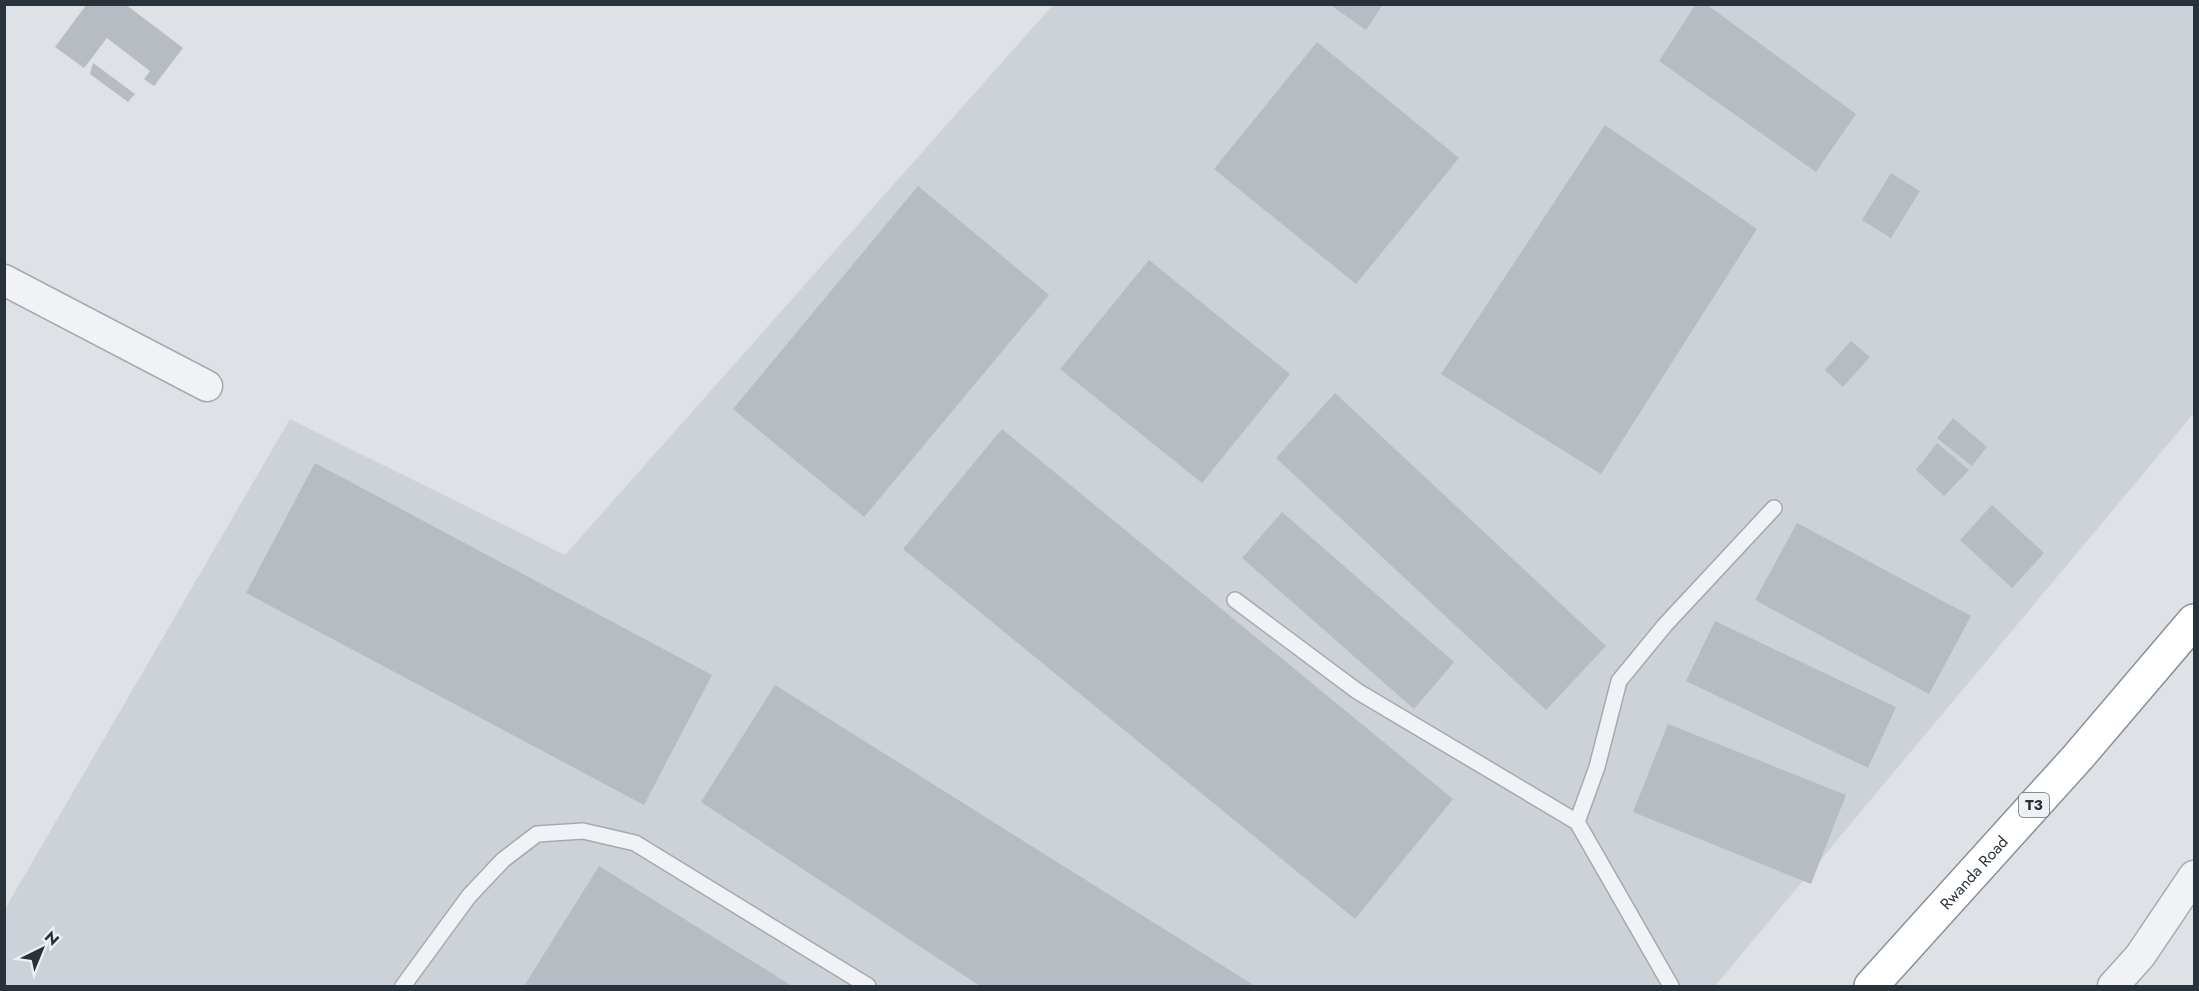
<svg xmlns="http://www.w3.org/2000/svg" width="2199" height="991" font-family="Jost,sans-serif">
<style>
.built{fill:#ccd2d7}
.building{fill:#b6bcc2}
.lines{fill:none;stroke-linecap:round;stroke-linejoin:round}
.lane-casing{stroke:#a4aaaf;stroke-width:18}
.street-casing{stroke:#a4aaaf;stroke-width:33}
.highway-casing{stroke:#87929b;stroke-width:36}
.lane{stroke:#f0f2f5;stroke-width:15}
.street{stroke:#f0f2f5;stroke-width:30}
.highway{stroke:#fff;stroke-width:33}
.labels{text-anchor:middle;stroke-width:4.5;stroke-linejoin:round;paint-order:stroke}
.shield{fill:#edf1f4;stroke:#646b72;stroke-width:1.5}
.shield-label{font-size:15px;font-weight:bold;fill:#29323b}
.street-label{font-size:16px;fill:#29323b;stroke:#edf1f4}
</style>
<rect width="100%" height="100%" fill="#dee2e6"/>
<path class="built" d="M1051 5H2194V413L1715 986H5V909L290 419 565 555 1052 6Z"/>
<path class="building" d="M87 4H125L183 48 154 86 144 79 150 71 107 38 84 68 55 47Z
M1329 4H1383L1366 30Z
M1696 4H1706L1856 114 1816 172 1659 61Z
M1317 42 1459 158 1356 284 1214 169Z
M93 63 135 94 128 102 90 74Z
M1605 125 1757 229 1601 474 1441 374Z
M1891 173 1920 191 1891 238 1862 220Z
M918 186 1049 295 864 517 733 409Z
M1149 260 1290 374 1202 483 1060 369Z
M1851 341 1870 357 1843 387 1825 370Z
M1335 393 1606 646 1546 710 1276 458Z
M1953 418 1987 447 1972 466 1937 438Z
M1002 429 1453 799 1355 919 903 549Z
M1937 443 1969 470 1944 496 1916 470Z
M315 463 712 675 644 805 246 593Z
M1992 505 2044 553 2012 588 1960 540Z
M1282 512 1454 662 1414 709 1242 558Z
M1797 523 1971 616 1929 694 1755 600Z
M1715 621 1896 707 1868 768 1686 681Z
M775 685 1255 986H980L701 802Z
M1668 724 1846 795 1811 884 1633 812Z
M599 866 792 986H524Z"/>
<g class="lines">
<defs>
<path id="lane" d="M1235 600 1357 691 1577 822 1671 986
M1577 822 1597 767 1619 681 1665 625 1774 508
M403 986 469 896 503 860 537 834 583 831 635 843 868 986"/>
<path id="street" d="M4 280 207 386
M2113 986 2140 956 2194 876"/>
<g id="highway">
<path id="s1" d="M1871 986 2078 757 2194 621"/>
</g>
</defs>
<use href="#lane" class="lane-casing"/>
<use href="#street" class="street-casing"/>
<use href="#highway" class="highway-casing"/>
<use href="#lane" class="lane"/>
<use href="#street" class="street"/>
<use href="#highway" class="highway"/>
</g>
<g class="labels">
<rect class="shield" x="2019" y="793" width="30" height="24" rx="4.5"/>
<g class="shield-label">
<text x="2034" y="810">T3</text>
</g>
<g class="street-label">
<text dy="6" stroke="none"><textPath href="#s1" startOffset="153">Rwanda Road</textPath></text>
</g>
</g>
<rect width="2199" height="991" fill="none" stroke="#29323b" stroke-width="12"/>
<g transform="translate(42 949) rotate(43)" stroke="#edf1f4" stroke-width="4.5" paint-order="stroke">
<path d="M0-4.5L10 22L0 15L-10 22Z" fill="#29323b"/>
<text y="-9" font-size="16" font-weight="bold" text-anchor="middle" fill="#29323b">N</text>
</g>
</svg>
